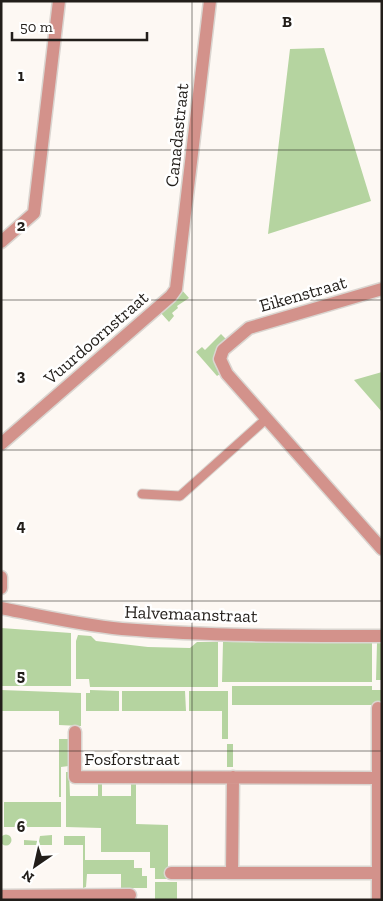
<svg xmlns="http://www.w3.org/2000/svg" width="383" height="901" font-family="'Zilla Slab',serif">
<style>
.green{fill:#b5d4a0}
.lines{fill:none;stroke-linecap:round;stroke-linejoin:round}
.service-casing{stroke:#dad5d0;stroke-width:11}
.minor-casing{stroke:#dad5d0;stroke-width:15}
.tertiary-casing{stroke:#dad5d0;stroke-width:15}
.service{stroke:#d3928b;stroke-width:9}
.minor{stroke:#d3928b;stroke-width:12}
.tertiary{stroke:#d3928b;stroke-width:12}
.grid{fill:none;stroke:#221e1a;stroke-width:1;stroke-opacity:0.55}
.labels{text-anchor:middle;stroke-width:5;stroke-linejoin:round;paint-order:stroke}
.street-label{font-size:18px;fill:#221e1a;stroke:#fff}
.grid-label{font-size:16px;text-anchor:middle;font-weight:bold;fill:#221e1a;stroke:#fff;stroke-width:5;stroke-linejoin:round;paint-order:stroke}
</style>
<rect width="100%" height="100%" fill="#fdf8f3"/>
<path class="green" d="M324 48 371 201 268 234 290 49Z
M181 289 189 298 177 306 178 308 172 313 174 316 169 322 160 312Z
M221 334 227 340 216 362 220 374 217 376 196 352 202 347 205 350Z
M382 372V412L354 380Z
M1 628 71 633V686H1Z
M78 635 91 636 96 641 148 647 190 648 197 642H218V687H90L89 679H76V641Z
M223 642 372 643V682H222Z
M377 643H382V680H376Z
M232 686H372V690H382V705H232Z
M1 690 81 693V726L59 725V711H1Z
M90 690 119 691V711H86V693H90Z
M122 691H185L186 711H122Z
M189 691H228V739H222V711H189Z
M59 739H69V766L61 767V797H59Z
M227 744H233V767H227Z
M66 772H69L70 796H98V782H102V796H131V782H136V824L168 825V879H155V868H150V852H101V828L66 827Z
M4 802H61V827H4Z
M0.5 840a5.5 5.5 0 1 1 11 0a5.5 5.5 0 1 1-11 0Z
M52 835V845H24V840L39 841 40 836Z
M64 836H85V860H134V868H142V876H147V888H121V874H87L86 887 83 888V845H64Z
M155 882H177V900H155Z"/>
<g class="lines">
<defs>
<path id="service" d="M142 494 180 496 266 419"/>
<path id="minor" d="M1 242 34 213 59 1
M382 289 249 328 223 350 220 359 227 374 382 549
M1 444 171 296 176 289 210 1
M1 577V588
M75 732V777L378 778
M171 873H378
M232 873 233 777
M1 896 130 895
M378 900V708"/>
<path id="tertiary" d="M1 608C41 616 81 625 122 629 208 636 295 636 382 636"/>
</defs>
<use href="#service" class="service-casing"/>
<use href="#minor" class="minor-casing"/>
<use href="#tertiary" class="tertiary-casing"/>
<use href="#service" class="service"/>
<use href="#minor" class="minor"/>
<use href="#tertiary" class="tertiary"/>
</g>
<path class="grid" d="M192 1V900M1 150H382M1 300H382M1 450H382M1 601H382M1 751H382"/>
<g class="labels">
<g class="street-label">
<text transform="translate(177 135) rotate(-84)" y="6">Canadastraat</text>
<text transform="translate(303 294) rotate(-16)" y="6">Eikenstraat</text>
<text transform="translate(96 338) rotate(-41)" y="6">Vuurdoornstraat</text>
<text transform="translate(191 614) rotate(2)" y="6">Halvemaanstraat</text>
<text x="132" y="765">Fosforstraat</text>
</g>
</g>
<g class="grid-label">
<text x="287" y="27">B</text>
<text x="21" y="81">1</text>
<text x="21" y="231">2</text>
<text x="21" y="381">3</text>
<text x="21" y="531">4</text>
<text x="21" y="681">5</text>
<text x="21" y="832">6</text>
</g>
<rect width="383" height="901" fill="none" stroke="#221e1a" stroke-width="5"/>
<g transform="translate(35 866) rotate(214)" stroke="#ffffff" stroke-width="4" paint-order="stroke">
<path d="M0-4L9 19L0 12L-9 19Z" fill="#221e1a"/>
<text y="-8" font-size="14" font-weight="bold" text-anchor="middle" fill="#221e1a">N</text>
</g>
<path d="M12 32v8h135v-8" fill="none" stroke="#221e1a" stroke-width="2.5"/>
<text x="20" y="32" font-size="15" fill="#221e1a" stroke="#ffffff" stroke-width="4" paint-order="stroke">50 m</text>
</svg>
